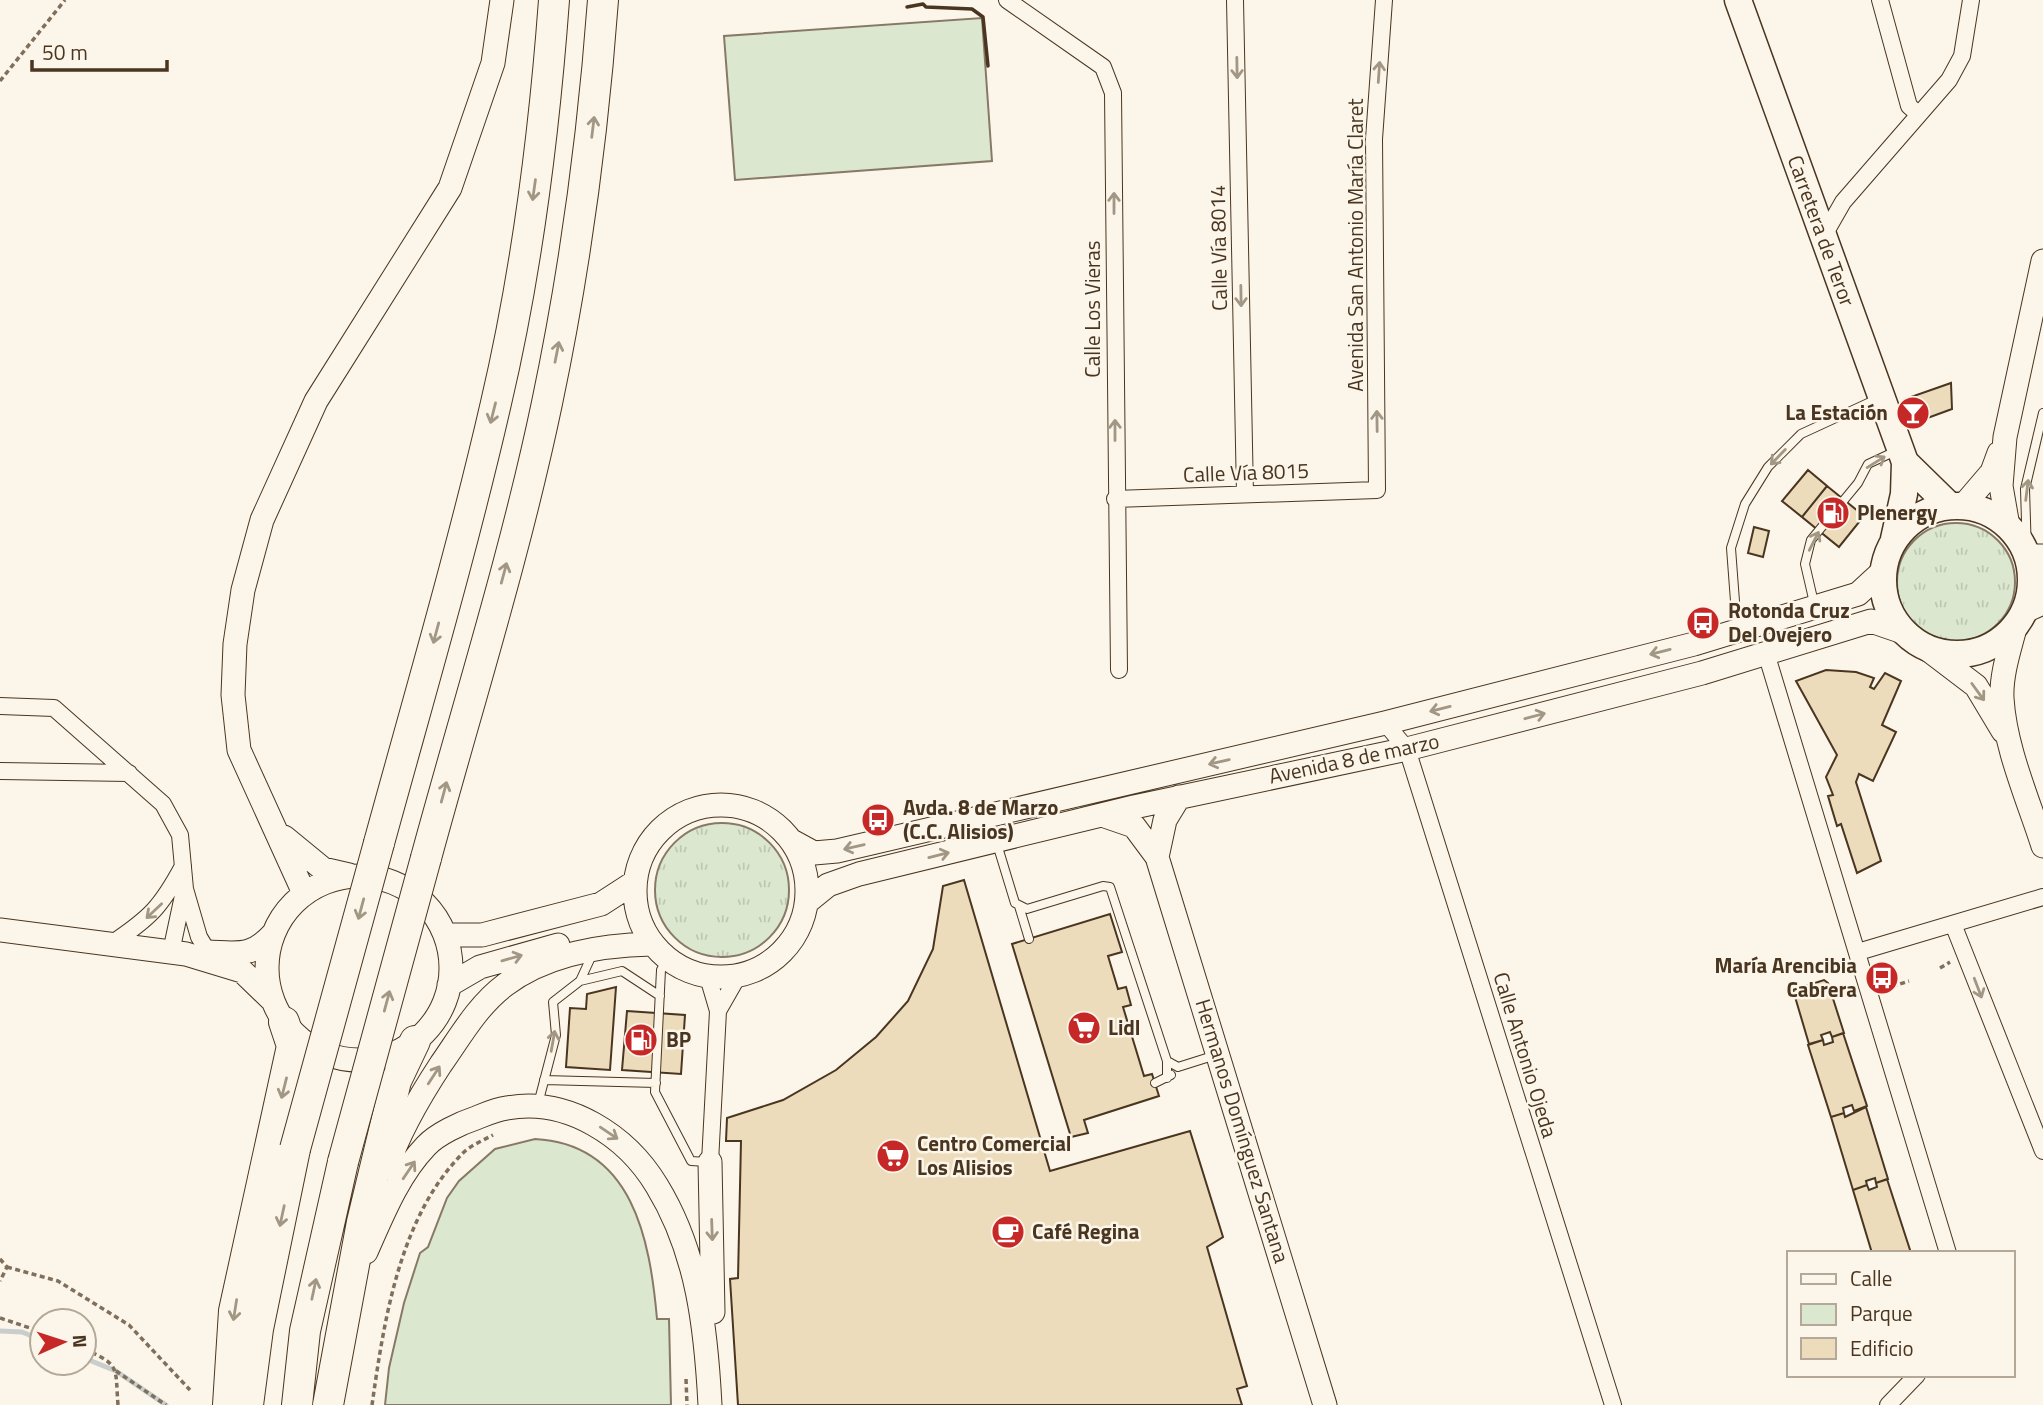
<svg xmlns="http://www.w3.org/2000/svg" width="2043" height="1405" font-family="'Titillium Web',sans-serif">
<style>
.grass{fill:url(#grass-tufts);stroke:#887966;stroke-width:2}
.park{fill:#dce7d0;stroke:#887966;stroke-width:2}
.lines{fill:none;stroke-linecap:round;stroke-linejoin:round}
.stream{stroke:#c9cecd;stroke-width:5}
.building{fill:#ecdcbc;stroke:#4a3520;stroke-width:2}
.lane-casing{stroke:#4a3520;stroke-width:10}
.street-casing{stroke:#4a3520;stroke-width:18}
.secondary-casing{stroke:#4a3520;stroke-width:25}
.primary-casing{stroke:#4a3520;stroke-width:29}
.highway-casing{stroke:#4a3520;stroke-width:32}
.path{stroke:#7f6f5c;stroke-width:3.5;stroke-dasharray:5 3.5;stroke-linecap:butt}
.lane{stroke:#fbf6e9;stroke-width:8}
.street{stroke:#fbf6e9;stroke-width:16}
.secondary{stroke:#fbf6e9;stroke-width:23}
.primary{stroke:#fbf6e9;stroke-width:26}
.highway{stroke:#fbf6e9;stroke-width:30}
.highway-bridge-casing{stroke:#4a3520;stroke-width:32;stroke-linecap:butt}
.highway-bridge{stroke:#fbf6e9;stroke-width:30}
.wall{stroke:#4a3520;stroke-width:3.5}
.oneway{stroke:#a29684}
.labels{text-anchor:middle;stroke-width:5;stroke-linejoin:round;paint-order:stroke}
.street-label{font-size:21px;fill:#4a3520;stroke:#fbf6e9}
.poi-label{font-size:21px;font-weight:bold;fill:#4a3520;stroke:#fbf6e9;text-anchor:start}
</style>
<defs>
<pattern id="grass-tufts" width="24" height="20" patternUnits="userSpaceOnUse" patternTransform="scale(1.75)"><rect width="24" height="20" fill="#dce7d0"/><path d="M3 7l-1-3M5 7V3M7 7l1-3M15 17l-1-3M17 17v-4M19 17l1-3" fill="none" stroke="#bec7b2"/></pattern>
</defs>
<rect width="100%" height="100%" fill="#fbf6e9"/>
<path class="grass" d="M1897 582a59 59 0 1 1 118 0a59 59 0 1 1-118 0Z
M655 890a67 67 0 1 1 134 0a67 67 0 1 1-134 0Z"/>
<path class="park" d="M982 18 992 161 735 180 724 36Z
M535 1139C633 1144 650 1240 657 1319H669L671 1405H385L389 1368 404 1303 420 1253 428 1247 447 1198 459 1181 495 1149Z"/>
<g class="lines">
<path class="stream" d="M0 1331 22 1332 42 1340
M84 1358 116 1371 166 1405"/>
</g>
<path class="building" d="M1951 383 1952 409 1914 423 1905 399Z
M1808 470 1827 486 1802 517 1782 501Z
M1827 486 1864 516 1839 547 1802 517Z
M1754 527 1769 531 1763 557 1748 553Z
M1826 670 1856 672 1874 678 1870 687 1874 689 1885 673 1901 681 1882 725 1896 732 1873 781 1859 774 1856 782 1881 861 1857 873 1841 824 1837 826 1828 796 1833 795 1826 777 1837 755 1796 681Z
M964 880 1050 1171 1190 1131 1223 1237 1207 1247 1247 1386 1237 1389 1242 1405H738L730 1279 738 1278 741 1141H726L727 1118 783 1100 836 1070 876 1037 908 1001 933 949 943 886Z
M1110 914 1122 952 1108 956 1118 989 1126 987 1131 1005 1123 1007 1144 1076 1152 1074 1159 1096 1084 1120 1088 1133 1071 1137 1012 944Z
M1824 980 1828 983 1844 1033 1832 1037 1830 1032 1821 1035 1823 1040 1809 1044 1793 990Z
M616 987 610 1070 566 1067 570 1008 586 1009 587 994Z
M627 1011 685 1015 681 1074 622 1070Z
M1843 1033 1867 1106 1854 1111 1852 1105 1843 1108 1844 1113 1831 1117 1808 1045 1823 1040 1824 1045 1833 1042 1832 1037Z
M1866 1107 1888 1179 1876 1183 1875 1178 1866 1181 1867 1185 1853 1190 1831 1117 1844 1113 1845 1117Z
M1887 1179 1911 1253H1872L1853 1190 1867 1185 1869 1190 1877 1187 1876 1183Z"/>
<g class="lines">
<defs>
<path id="lane" d="M2027 553 2025 489 2043 413
M1814 603 1805 564 1811 540 1858 483 1868 464 1898 450
M1737 628 1731 548 1745 504 1768 467 1801 434 1879 398
M997 844 1015 903 1027 909 1103 886 1110 887 1167 1061V1078
M1019 906 1029 939
M667 959 661 970 655 1092 691 1161 707 1162
M580 981 592 955
M1167 1061 1178 1067 1216 1055
M544 1080 656 1083
M1155 1083 1171 1075
M538 1104 556 1035 553 1002 580 981 622 971 660 996"/>
<path id="street" d="M1007 0 1103 67 1113 93 1119 670
M1235 0 1245 494
M1880 0 1909 106 1917 113
M1823 237 1843 202 1949 80 1962 56 1971 0
M1115 499 1377 490 1374 139 1384 0
M1766 653 1948 1253
M0 706 54 708 163 804 180 835 185 889 199 937 208 952
M1385 723 1407 749 1613 1405
M0 771 129 773
M1953 924 2043 1151
M111 944C150 918 161 907 183 866
M171 952 184 891
M1858 952 2043 897
M708 977 718 1011 710 1162
M718 1011 738 976
M1888 1405 1917 1375"/>
<path id="secondary" d="M1963 506 1992 472 1999 453
M2008 526 2001 486 2005 437 2043 261
M2027 556H2043
M2025 611 2043 603
M2015 628C2009 651 2001 675 2002 698 2005 748 2028 799 2043 846
M1930 651 1976 686 2003 731
M635 891a86 86 0 1 1 172 0a86 86 0 1 1-172 0Z
M1102 815 1134 826 1157 857 1325 1405
M284 837 323 869 349 875
M792 841 814 853 837 851 1385 723 1694 644 1858 594 1883 571
M1157 857 1165 820 1179 797
M267 968a92 92 0 1 1 184 0a92 92 0 1 1-184 0Z
M304 893 239 750 233 695 235 644 243 590 262 520 316 401 450 188 493 63 502 0
M807 902 828 885 859 874 1134 807 1407 749 1702 673 1871 621 1903 632
M0 930 186 954 242 971 271 999
M445 935H482L601 904 635 882
M207 952C239 953 251 958 274 933
M449 985 480 967 558 945
M710 1162 713 1312
M387 1168C399 1131 420 1096 441 1064 460 1037 478 1005 505 985 546 954 602 945 652 944
M366 1252C382 1216 398 1175 426 1146 437 1134 461 1123 476 1118 486 1114 497 1109 507 1108 568 1097 627 1136 657 1186 698 1253 706 1329 710 1405"/>
<path id="primary" d="M1738 0 1905 462 1904 494 1894 539
M1905 462 1950 506
M1883 580a74 74 0 1 1 148 0a74 74 0 1 1-148 0Z"/>
<path id="highway" d="M379 843C419 697 462 551 496 403 527 271 544 136 554 0
M426 858C467 707 515 556 547 403 575 270 593 136 603 0
M228 1405 234 1311 292 1046 284 1022
M248 1405 258 1329 295 1149
M297 1405 305 1331 343 1162
M328 1405 362 1222 396 1081 415 1041"/>
</defs>
<use href="#lane" class="lane-casing"/>
<use href="#street" class="street-casing"/>
<use href="#secondary" class="secondary-casing"/>
<use href="#primary" class="primary-casing"/>
<use href="#highway" class="highway-casing"/>
<path class="path" d="M0 81 65 0
M1940 968 1950 962
M1884 989 1909 981
M0 1259 7 1267 0 1281
M7 1267 58 1281 129 1325 190 1390
M0 1318 42 1332
M84 1349C121 1365 115 1367 118 1405
M116 1371 166 1405
M686 1379 687 1405
M372 1405C384 1321 399 1219 461 1155 469 1146 482 1141 493 1135"/>
<use href="#lane" class="lane"/>
<use href="#street" class="street"/>
<use href="#secondary" class="secondary"/>
<use href="#primary" class="primary"/>
<use href="#highway" class="highway"/>
<defs>
<path id="highway-bridge" d="M295 1149 379 843
M343 1162 426 858"/>
</defs>
<use href="#highway-bridge" class="highway-bridge-casing"/>
<use href="#highway-bridge" class="highway-bridge"/>
<path class="wall" d="M907 7 923 4 926 7 972 9 983 17 988 66"/>
</g>
<defs><path id="oneway-shaft" d="M-6 0H5M1.5-3L5.5 0L1.5 3" fill="none" stroke-width="1.6" stroke-linecap="round" stroke-linejoin="round" transform="scale(1.75)"/></defs>
<g class="oneway">
<use href="#oneway-shaft" transform="translate(1237 68) rotate(89)"/>
<use href="#oneway-shaft" transform="translate(1379 72) rotate(-86)"/>
<use href="#oneway-shaft" transform="translate(593 127) rotate(-83)"/>
<use href="#oneway-shaft" transform="translate(534 190) rotate(98)"/>
<use href="#oneway-shaft" transform="translate(1114 203) rotate(-90)"/>
<use href="#oneway-shaft" transform="translate(1241 296) rotate(89)"/>
<use href="#oneway-shaft" transform="translate(557 352) rotate(-79)"/>
<use href="#oneway-shaft" transform="translate(493 413) rotate(104)"/>
<use href="#oneway-shaft" transform="translate(1377 421) rotate(-91)"/>
<use href="#oneway-shaft" transform="translate(1115 430) rotate(-90)"/>
<use href="#oneway-shaft" transform="translate(1778 457) rotate(134)"/>
<use href="#oneway-shaft" transform="translate(1876 462) rotate(-32)"/>
<use href="#oneway-shaft" transform="translate(2027 490) rotate(-83)"/>
<use href="#oneway-shaft" transform="translate(1814 541) rotate(-63)"/>
<use href="#oneway-shaft" transform="translate(504 573) rotate(-75)"/>
<use href="#oneway-shaft" transform="translate(436 633) rotate(105)"/>
<use href="#oneway-shaft" transform="translate(1660 652) rotate(166)"/>
<use href="#oneway-shaft" transform="translate(1978 692) rotate(54)"/>
<use href="#oneway-shaft" transform="translate(1440 709) rotate(166)"/>
<use href="#oneway-shaft" transform="translate(1535 716) rotate(-15)"/>
<use href="#oneway-shaft" transform="translate(1219 762) rotate(167)"/>
<use href="#oneway-shaft" transform="translate(444 792) rotate(-75)"/>
<use href="#oneway-shaft" transform="translate(854 847) rotate(167)"/>
<use href="#oneway-shaft" transform="translate(939 855) rotate(-14)"/>
<use href="#oneway-shaft" transform="translate(361 909) rotate(105)"/>
<use href="#oneway-shaft" transform="translate(154 911) rotate(137)"/>
<use href="#oneway-shaft" transform="translate(512 958) rotate(-16)"/>
<use href="#oneway-shaft" transform="translate(1978 988) rotate(69)"/>
<use href="#oneway-shaft" transform="translate(387 1001) rotate(-75)"/>
<use href="#oneway-shaft" transform="translate(553 1041) rotate(-80)"/>
<use href="#oneway-shaft" transform="translate(434 1075) rotate(-57)"/>
<use href="#oneway-shaft" transform="translate(284 1088) rotate(104)"/>
<use href="#oneway-shaft" transform="translate(609 1133) rotate(34)"/>
<use href="#oneway-shaft" transform="translate(409 1170) rotate(-56)"/>
<use href="#oneway-shaft" transform="translate(282 1216) rotate(102)"/>
<use href="#oneway-shaft" transform="translate(712 1230) rotate(88)"/>
<use href="#oneway-shaft" transform="translate(314 1289) rotate(-78)"/>
<use href="#oneway-shaft" transform="translate(235 1310) rotate(99)"/>
</g>
<defs>
<symbol id="bar-disc" viewBox="-11 -11 22 22"><circle r="9.5" fill="#c62828" stroke="#fbf6e9"/><path d="M-6-5H6L.8 .8V4.5H3.5V6h-7V4.5H-.8V.8Z" fill="#fff"/></symbol>
<symbol id="fuel-disc" viewBox="-11 -11 22 22"><circle r="9.5" fill="#c62828" stroke="#fbf6e9"/><path d="M-5.5-6h7V0h2V4h1.3V-2.5L3-4.5l.8-.8L6-3V5H2.5V1h-1V6h-7ZM-4.2-4.7v3.2H.2V-4.7Z" fill="#fff"/></symbol>
<symbol id="bus-disc" viewBox="-11 -11 22 22"><circle r="9.5" fill="#c62828" stroke="#fbf6e9"/><path d="M-5-6H5V4H4V6H2V4H-2V6H-4V4H-5ZM-3.5-4V0h7V-4ZM-3.5 1.2v1.5H-2V1.2ZM2 1.2v1.5H3.5V1.2Z" fill="#fff"/></symbol>
<symbol id="supermarket-disc" viewBox="-11 -11 22 22"><circle r="9.5" fill="#c62828" stroke="#fbf6e9"/><path d="M-6-5.5h2.5l.6 2H6L4.5 2H-2.5L-4.4-4H-6ZM-1.5 3.2a1.3 1.3 0 1 0 .1 0ZM3 3.2a1.3 1.3 0 1 0 .1 0Z" fill="#fff"/></symbol>
<symbol id="cafe-disc" viewBox="-11 -11 22 22"><circle r="9.5" fill="#c62828" stroke="#fbf6e9"/><path d="M-5.5-4.5H6V0H3Q3 3.5 0 3.5H-2.5Q-5.5 3.5-5.5 0ZM3-3.2v2h1.7v-2ZM-6 4.5H4V6H-6Z" fill="#fff"/></symbol>
</defs>
<g fill-rule="evenodd">
<use href="#bar-disc" x="1894" y="394" width="38" height="38"/>
<use href="#fuel-disc" x="1814" y="494" width="38" height="38"/>
<use href="#bus-disc" x="1684" y="604" width="38" height="38"/>
<use href="#bus-disc" x="859" y="801" width="38" height="38"/>
<use href="#bus-disc" x="1863" y="959" width="38" height="38"/>
<use href="#supermarket-disc" x="1065" y="1009" width="38" height="38"/>
<use href="#fuel-disc" x="622" y="1021" width="38" height="38"/>
<use href="#supermarket-disc" x="874" y="1137" width="38" height="38"/>
<use href="#cafe-disc" x="989" y="1213" width="38" height="38"/>
</g>
<g class="labels">
<g class="street-label">
<text transform="translate(1821 231) rotate(70)" y="7">Carretera de Teror</text>
<text transform="translate(1356 245) rotate(-90)" y="7">Avenida San Antonio María Claret</text>
<text transform="translate(1219 248) rotate(-91)" y="7">Calle Vía 8014</text>
<text transform="translate(1093 309) rotate(-90)" y="7">Calle Los Vieras</text>
<text transform="translate(1246 473) rotate(-2)" y="7">Calle Vía 8015</text>
<text transform="translate(1354 759) rotate(-12)" y="7">Avenida 8 de marzo</text>
<text transform="translate(1525 1055) rotate(73)" y="7">Calle Antonio Ojeda</text>
<text transform="translate(1242 1131) rotate(73)" y="7">Hermanos Domínguez Santana</text>
</g>
<g class="poi-label">
<text x="1888" y="420" text-anchor="end">La Estación</text>
<text x="1857" y="520">Plenergy</text>
<text x="1728" y="618">Rotonda Cruz<tspan x="1728" dy="24">Del Ovejero</tspan></text>
<text x="903" y="815">Avda. 8 de Marzo<tspan x="903" dy="24">(C.C. Alisios)</tspan></text>
<text x="1857" y="973" text-anchor="end">María Arencibia<tspan x="1857" dy="24">Cabrera</tspan></text>
<text x="1108" y="1035">Lidl</text>
<text x="666" y="1047">BP</text>
<text x="917" y="1151">Centro Comercial<tspan x="917" dy="24">Los Alisios</tspan></text>
<text x="1032" y="1239">Café Regina</text>
</g>
</g>
<rect x="1787" y="1251" width="228" height="126" fill="#fbf6e9" stroke="#b4a999" stroke-width="2"/>
<rect x="1801" y="1274" width="35" height="10" fill="#fbf6e9" stroke="#b4a999" stroke-width="2"/>
<text x="1850" y="1286" font-size="21" fill="#4a3520">Calle</text>
<rect x="1801" y="1304" width="35" height="21" fill="#dce7d0" stroke="#b4a999" stroke-width="2"/>
<text x="1850" y="1321" font-size="21" fill="#4a3520">Parque</text>
<rect x="1801" y="1338" width="35" height="21" fill="#ecdcbc" stroke="#b4a999" stroke-width="2"/>
<text x="1850" y="1356" font-size="21" fill="#4a3520">Edificio</text>
<g transform="translate(63 1342) rotate(87)"><circle r="33" fill="#fbf6e9" stroke="#b4a999" stroke-width="2"/>
<path d="M0-5L12 26L0 18L-12 26Z" fill="#c62828"/>
<text y="-10" font-size="19" font-weight="bold" text-anchor="middle" fill="#4a3520">N</text>
</g>
<path d="M32 60v10h135v-10" fill="none" stroke="#4a3520" stroke-width="3.5"/>
<text x="42" y="60" font-size="21" fill="#4a3520" stroke="#fbf6e9" stroke-width="5" paint-order="stroke">50 m</text>
</svg>
